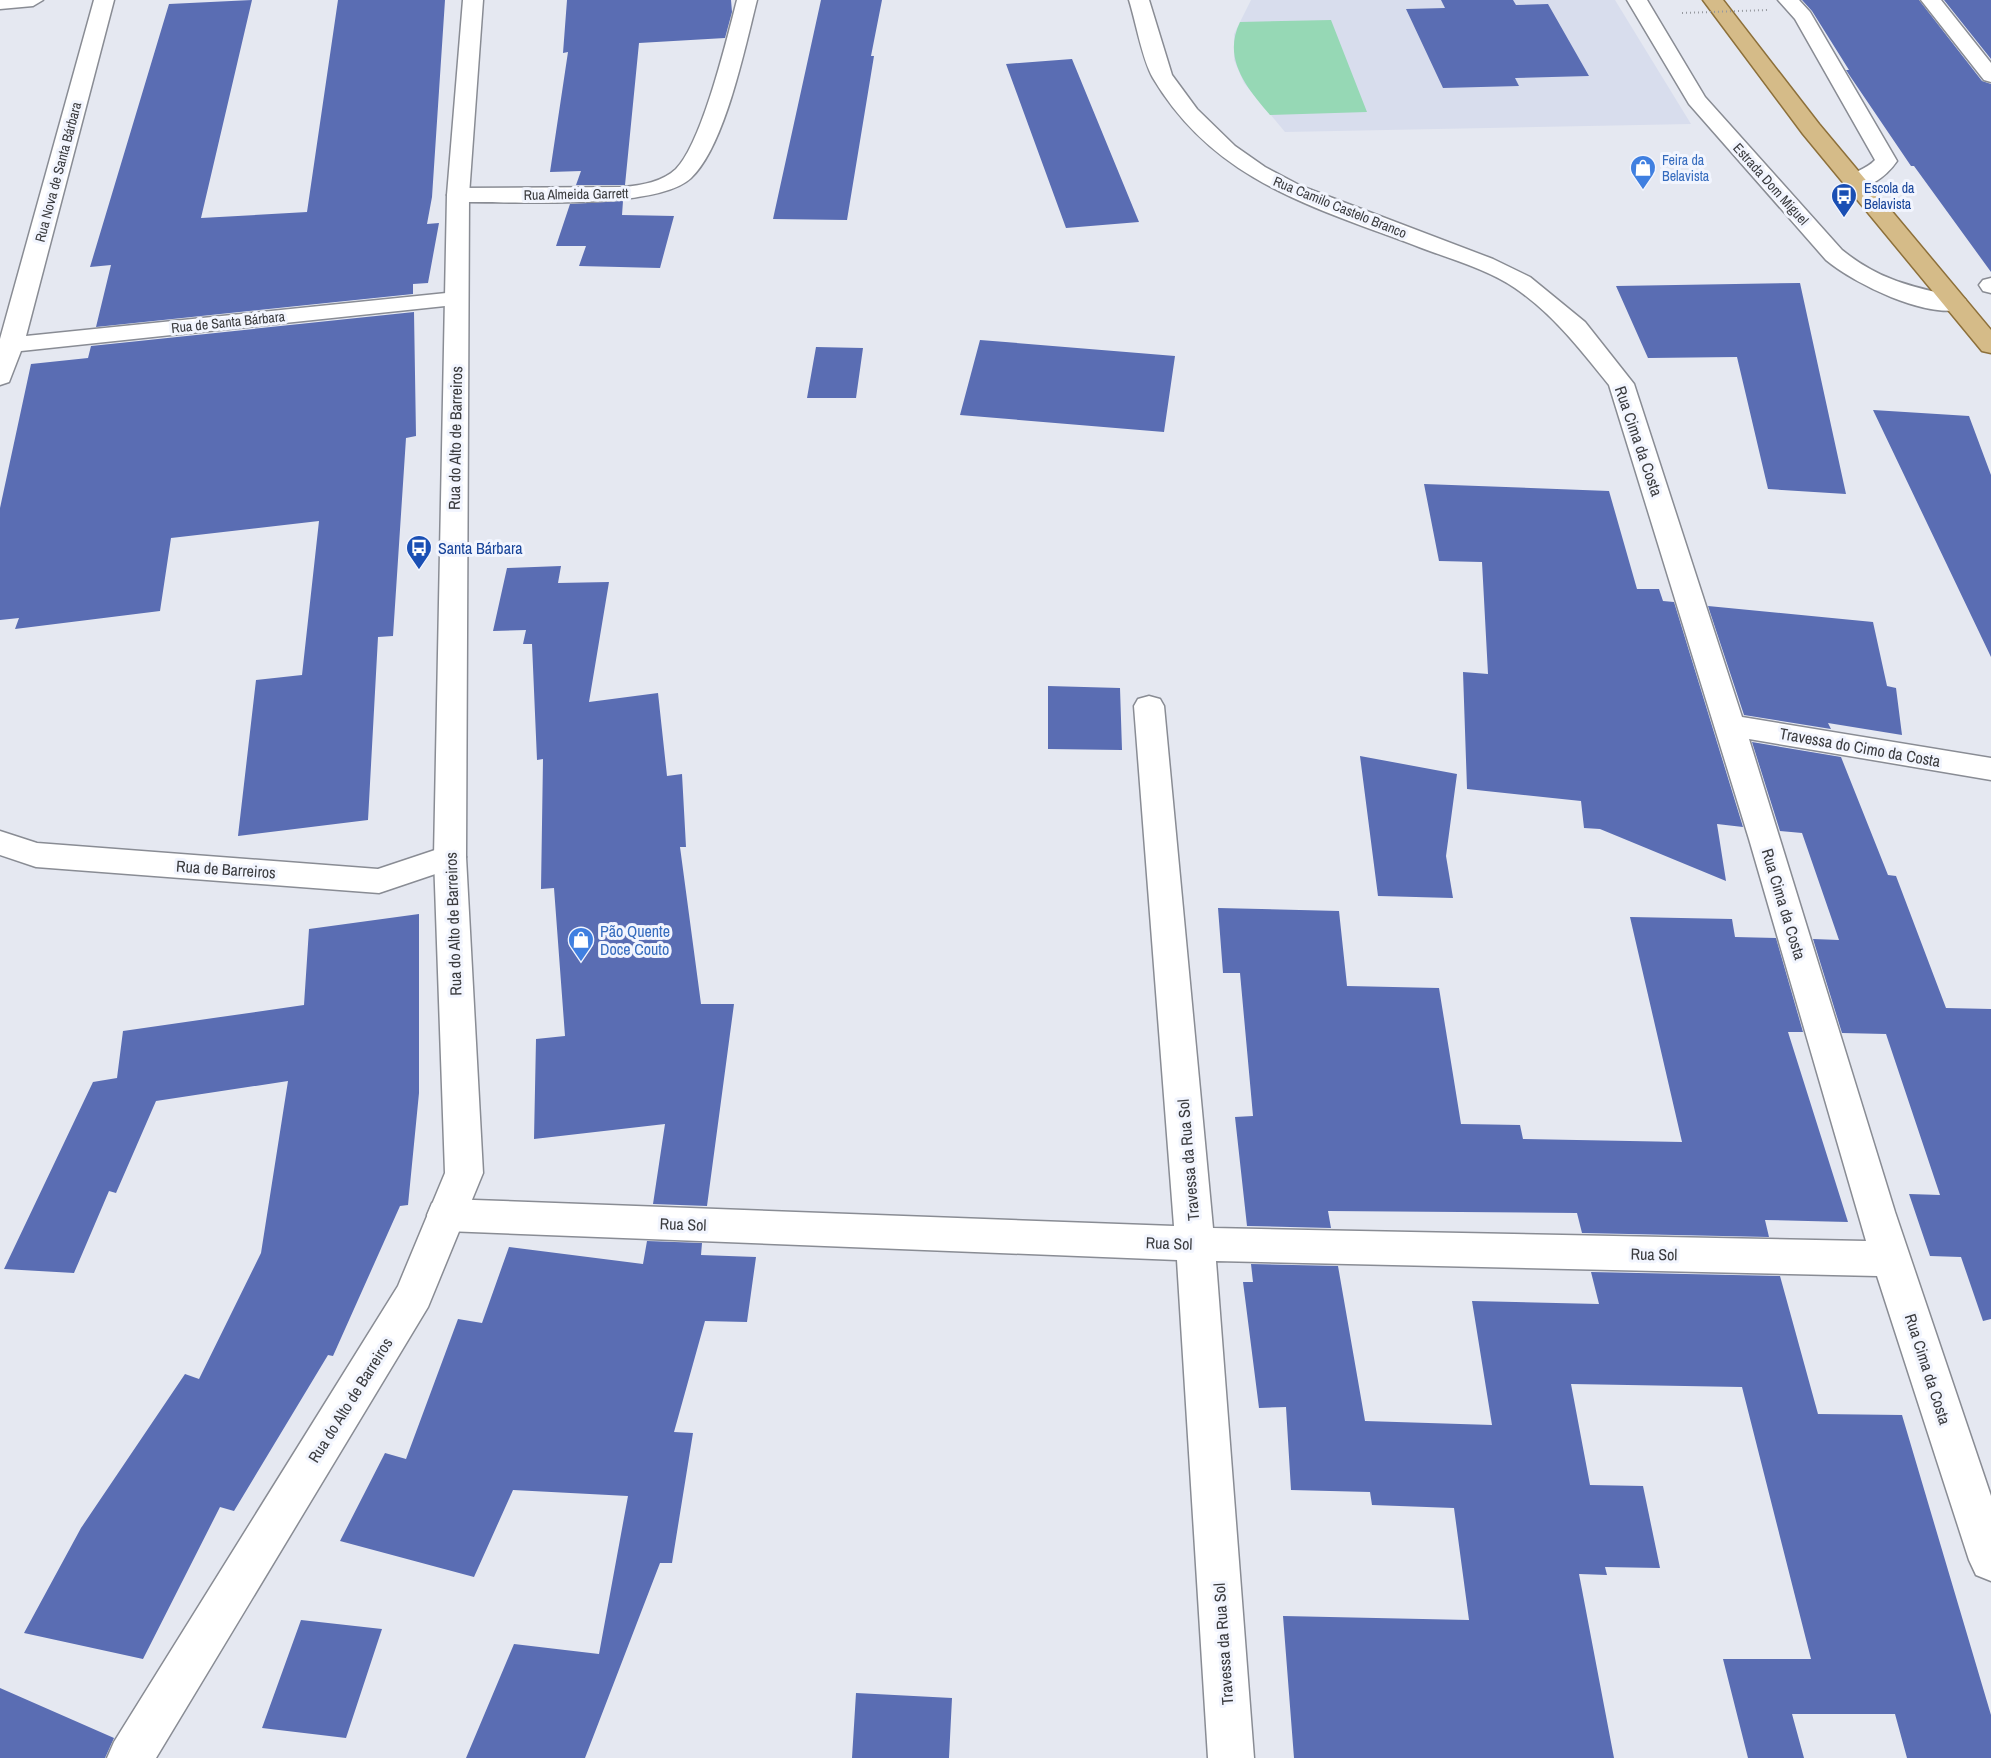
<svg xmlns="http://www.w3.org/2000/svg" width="1991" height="1758" font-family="'Archivo Narrow',sans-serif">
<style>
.built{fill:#d8dded}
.green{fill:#96d8b5}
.building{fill:#5a6db3}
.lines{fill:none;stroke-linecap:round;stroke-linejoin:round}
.street-casing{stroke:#898c94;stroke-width:3}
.secondary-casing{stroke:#898c94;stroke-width:3}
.primary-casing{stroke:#8d703a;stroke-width:3}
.street{fill:#fff;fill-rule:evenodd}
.secondary{fill:#fff;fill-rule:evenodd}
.primary{fill:#d5bb88;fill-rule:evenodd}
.path-bridge{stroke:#96999f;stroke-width:2;stroke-dasharray:1 3;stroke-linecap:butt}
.labels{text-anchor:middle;stroke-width:6;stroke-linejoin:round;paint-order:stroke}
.far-shop-label{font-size:14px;fill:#366cbe;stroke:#f2f5fe;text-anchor:start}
.far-street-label{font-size:14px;fill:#3a3b3e;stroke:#f2f5fe}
.far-transit-label{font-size:14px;fill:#164399;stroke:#f2f5fe;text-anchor:start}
.street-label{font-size:16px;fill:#3a3b3e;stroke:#f2f5fe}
.transit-label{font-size:16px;fill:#164399;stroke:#f2f5fe;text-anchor:start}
.shop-label{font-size:16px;fill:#366cbe;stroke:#f2f5fe;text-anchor:start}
</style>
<rect width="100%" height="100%" fill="#e5e8f1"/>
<path class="built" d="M1251 0H1615L1691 124 1285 132 1244 83 1234 60V34Z"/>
<path class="green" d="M1331 20 1367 112 1270 115C1247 88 1222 59 1240 22Z"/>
<path class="building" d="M252 0 201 218 307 212 338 0H445L432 197 427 224 439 223 428 283 413 284V294L96 327 111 265 90 267 169 4Z
M567 0H731L732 12 725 38 639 43 625 185H576L581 171 550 172 568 52 563 53Z
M821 0H882L871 56H874L847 220 773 219Z
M1441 0H1513L1516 5 1548 4 1589 76 1515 78 1519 86 1443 88 1406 9 1445 8Z
M1802 0H1919L1982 81 1991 84V272L1914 166H1911L1852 79 1846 70H1849L1812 11Z
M1944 0H1991V59Z
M1072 59 1139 222 1066 228 1006 64Z
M623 201 622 215 674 216 660 268 579 266 586 246H556L570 204Z
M1800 283 1846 494 1768 489 1737 357 1648 358 1616 286Z
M414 312 416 436 406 438 393 636 378 637 368 820 238 836 256 680 302 675 319 521 171 538 160 611 15 629 19 618 0 620V508L31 364 88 358 91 346Z
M980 340 1175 356 1164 432 960 415Z
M816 347 863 348 856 398H807Z
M1873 410 1969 416 1991 475V657Z
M1424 484 1609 491 1637 589H1659L1663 601 1674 602 1743 827 1717 824 1726 881 1600 829 1584 828 1581 801 1467 789 1463 672 1488 674 1482 562 1439 561Z
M561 566 558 583 609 582 589 702 658 693 667 776 682 774 686 847H680L701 1004H734L707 1206 653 1204 665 1124 534 1139 536 1039 565 1036 554 888 541 889 543 759 537 760 532 644H523L526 630 493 631 507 568Z
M1708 606 1873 622 1887 686 1896 688 1902 735 1828 723 1831 729 1744 715Z
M1048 686 1120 688 1122 750 1048 749Z
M1752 742 1841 757 1888 875 1896 876 1946 1008 1991 1009V1319L1983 1321 1961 1257 1930 1256 1909 1194 1940 1195 1886 1034 1842 1033 1813 939 1839 940 1802 833 1780 831Z
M1360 756 1457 774 1446 856 1453 898 1378 896Z
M1218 908 1339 911 1347 986 1439 988 1461 1124 1520 1125 1523 1139 1682 1142 1630 917 1732 919 1735 937 1776 938 1803 1032H1788L1848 1222 1765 1220 1769 1237 1582 1233 1577 1213 1328 1211 1331 1228 1247 1226 1235 1117 1253 1116 1240 973H1223Z
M419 914V1093L408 1205 400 1206 333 1356 328 1355 234 1511 220 1507 143 1659 24 1633 81 1528 185 1374 199 1379 261 1253 288 1081 156 1101 116 1193 109 1191 74 1273 4 1269 93 1082 117 1078 123 1031 304 1005 309 929Z
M647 1241 702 1243 701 1255 756 1257 747 1322 705 1321 674 1432 693 1433 672 1563H660L585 1758H466L514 1644 599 1654 628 1496 513 1490 474 1577 340 1541 385 1453 406 1459 458 1319 482 1323 509 1247 643 1264Z
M1251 1264 1338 1266 1365 1421 1492 1425 1472 1301 1599 1304 1591 1272 1780 1276 1818 1414 1902 1415 1991 1715V1758H1907L1895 1714H1792L1804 1758H1748L1723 1659H1811L1742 1387 1571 1384 1590 1485 1643 1486 1660 1568 1605 1567 1607 1575 1579 1574 1614 1758H1294L1283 1616 1469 1620 1454 1508 1372 1505 1370 1492 1291 1490 1286 1407 1259 1408 1243 1282H1253Z
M301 1620 382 1629 346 1738 262 1728Z
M0 1688 114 1738 105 1758H0Z
M856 1693 952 1698 949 1758H852Z"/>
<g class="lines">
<defs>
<path id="street" d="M0 0H43L33 6 0 9Z
M94 0H114L26 336 456 292 464 294 468 299 464 304 21 351 9 382 0 385V339Z
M737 0H757C745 47 725 146 691 178 656 211 509 201 458 202L450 200 447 195 450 190 458 188 624 187C642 185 662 182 676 169 702 143 727 39 737 0Z
M1129 0H1149L1172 75 1197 109 1235 146 1265 167 1301 186 1493 259 1530 277 1585 322 1634 384 1742 717 1991 758V780L1749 739 1895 1212 1991 1496V1581L1976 1575 1969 1560 1877 1276 1216 1261 1254 1758H1208L1177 1260 446 1231 432 1227 427 1215 432 1203 446 1199 1174 1226 1134 706 1138 699 1149 696 1160 699 1164 706 1213 1228 1866 1241 1749 839 1609 385C1580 349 1553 314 1515 288 1487 269 1450 259 1419 247 1314 207 1215 182 1153 78 1142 59 1136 22 1129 0Z
M1627 0H1647L1705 97 1842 250C1883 283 1916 287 1965 299L1968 304 1965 309C1926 319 1855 284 1826 260L1689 104Z
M1778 0H1799L1810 12 1897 161C1886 177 1866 192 1846 187L1843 182C1850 172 1866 170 1875 160L1795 19Z
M1921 0H1941L1991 63V82L1984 80Z
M1991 278V293L1983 291 1979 285 1983 280Z
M0 831 37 843 378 869 450 845 462 849 466 857 462 865 379 893 36 867 0 855Z"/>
<path id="secondary" d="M463 0H483L469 195 466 857 483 1173 428 1307 156 1758H107L114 1742 398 1286 445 1173 434 857 447 195Z"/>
<path id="primary" d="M1703 0H1723L1819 124 1991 330V353L1982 351 1803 134Z"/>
</defs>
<use href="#street" class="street-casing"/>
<use href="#secondary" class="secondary-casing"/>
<use href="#primary" class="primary-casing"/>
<use href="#street" class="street"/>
<use href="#secondary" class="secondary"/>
<use href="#primary" class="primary"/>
<path class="path-bridge" d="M1682 13 1768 10"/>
</g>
<defs>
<symbol id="shop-pin" viewBox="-11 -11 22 30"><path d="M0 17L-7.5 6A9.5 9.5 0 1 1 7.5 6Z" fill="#3f7fe0" stroke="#f2f5fe"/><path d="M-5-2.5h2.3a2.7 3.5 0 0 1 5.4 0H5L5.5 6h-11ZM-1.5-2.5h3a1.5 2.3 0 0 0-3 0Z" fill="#fff"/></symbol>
<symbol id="bus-pin" viewBox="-11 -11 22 30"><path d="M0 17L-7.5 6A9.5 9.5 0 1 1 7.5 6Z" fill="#1a4fb4" stroke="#f2f5fe"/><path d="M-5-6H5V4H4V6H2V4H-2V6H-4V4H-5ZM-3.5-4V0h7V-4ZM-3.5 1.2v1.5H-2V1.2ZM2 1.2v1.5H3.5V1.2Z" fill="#fff"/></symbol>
</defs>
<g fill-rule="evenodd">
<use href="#shop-pin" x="1628" y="153" width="30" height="40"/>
<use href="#bus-pin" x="1829" y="181" width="30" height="40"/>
<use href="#bus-pin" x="404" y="533" width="30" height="40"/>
<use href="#shop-pin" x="566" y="925" width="30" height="40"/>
</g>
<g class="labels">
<g class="far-shop-label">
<text x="1662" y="165">Feira da<tspan x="1662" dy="16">Belavista</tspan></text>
</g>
<g class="far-street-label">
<text transform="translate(58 172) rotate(-75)" y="5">Rua Nova de Santa Bárbara</text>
<text transform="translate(1771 184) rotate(48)" y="5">Estrada Dom Miguel</text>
<text transform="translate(576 194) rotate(-1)" y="5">Rua Almeida Garrett</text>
<text transform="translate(1340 207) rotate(22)" y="5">Rua Camilo Castelo Branco</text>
<text transform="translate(228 322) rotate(-6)" y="5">Rua de Santa Bárbara</text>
</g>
<g class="far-transit-label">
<text x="1864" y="193">Escola da<tspan x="1864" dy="16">Belavista</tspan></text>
</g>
<g class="street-label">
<text transform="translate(455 438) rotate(-89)" y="6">Rua do Alto de Barreiros</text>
<text transform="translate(1639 441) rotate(71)" y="6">Rua Cima da Costa</text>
<text transform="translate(1860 747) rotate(10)" y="6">Travessa do Cimo da Costa</text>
<text transform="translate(226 869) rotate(4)" y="6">Rua de Barreiros</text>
<text transform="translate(1784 904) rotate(73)" y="6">Rua Cima da Costa</text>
<text transform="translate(453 924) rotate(-92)" y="6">Rua do Alto de Barreiros</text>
<text transform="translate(1188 1160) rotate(-95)" y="6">Travessa da Rua Sol</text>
<text transform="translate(683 1224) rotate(2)" y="6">Rua Sol</text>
<text transform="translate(1169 1243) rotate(2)" y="6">Rua Sol</text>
<text transform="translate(1654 1254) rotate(1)" y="6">Rua Sol</text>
<text transform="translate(1928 1369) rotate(72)" y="6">Rua Cima da Costa</text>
<text transform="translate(350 1400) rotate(-58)" y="6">Rua do Alto de Barreiros</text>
<text transform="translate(1223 1644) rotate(-94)" y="6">Travessa da Rua Sol</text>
</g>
<g class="transit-label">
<text x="438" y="554">Santa Bárbara</text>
</g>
<g class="shop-label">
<text x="600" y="937">Pão Quente<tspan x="600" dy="18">Doce Couto</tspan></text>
</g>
</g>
</svg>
